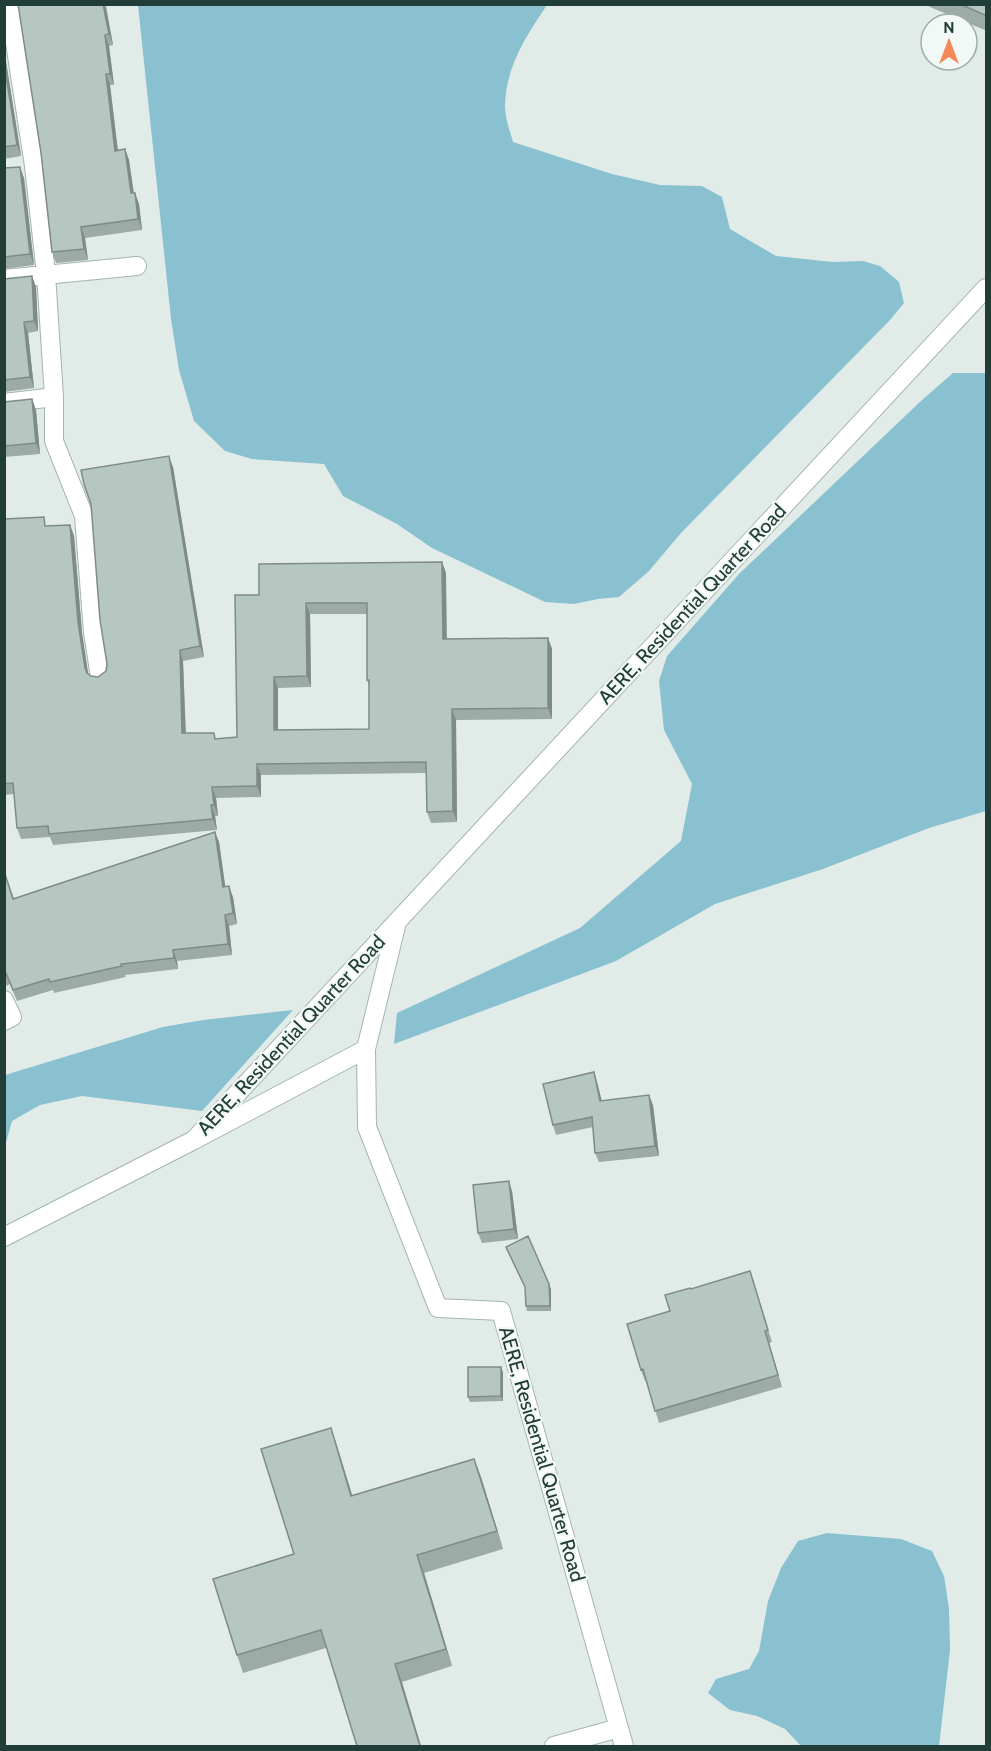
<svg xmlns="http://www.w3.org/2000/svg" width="991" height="1751" font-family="Cabin,sans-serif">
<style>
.water{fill:#89c1d1}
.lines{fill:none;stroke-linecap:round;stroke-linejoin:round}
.street-casing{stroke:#a4b4af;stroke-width:20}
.street{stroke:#fff;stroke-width:18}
.wall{fill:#9daba6;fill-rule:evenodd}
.shaded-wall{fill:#7f8b87}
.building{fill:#b6c7c1;stroke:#7f8b87;stroke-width:1.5;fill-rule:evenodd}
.labels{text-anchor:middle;stroke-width:4.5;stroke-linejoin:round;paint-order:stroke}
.street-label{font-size:20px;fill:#213d37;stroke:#f2f8f5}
</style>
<rect width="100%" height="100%" fill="#e1ece8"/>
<path class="water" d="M138 5H547C526 37 506 65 505 106 505 118 510 131 513 142L612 174 660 185 702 186 722 197 730 229 776 256 833 262 863 261 880 266 899 282 904 303 890 320 681 533 649 571 619 597 598 599 574 604 545 602 432 548 397 524 343 496 324 464 252 459 225 451 194 421 179 370 171 319Z
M953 373H986V811L929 828 823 869 715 904 616 961 394 1044 397 1013 580 928 681 841 692 784 664 730 659 681 667 656 739 574 922 400Z
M293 1010 202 1111 82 1096 40 1105 12 1121 5 1146V1075L163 1027 203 1020Z
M827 1533 901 1539 932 1551 944 1576 949 1609 950 1650 939 1746H801L785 1729 757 1716 730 1710 708 1693 716 1679 749 1669 759 1651 768 1601 781 1568 798 1541Z"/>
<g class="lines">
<defs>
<path id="street" d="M9 4 34 166 46 274 54 397V441L84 516 93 632 100 677
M4 279 137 266
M4 403 54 397
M397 922 366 1049 367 1127 438 1308 501 1311 624 1746
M4 1000 12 1017 4 1021
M366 1049 194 1140 986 288
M4 1237 194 1140
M554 1746 619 1728"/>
</defs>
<use href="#street" class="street-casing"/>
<use href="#street" class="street"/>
</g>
<path class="wall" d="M18 4H108L106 5 113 45 109 46 114 85H110L118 150 125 149 129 160 134 193H135L139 204 142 230 85 238 88 260 56 263 52 252 41 153Z
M923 4H987V31Z
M4 49 21 156 4 159Z
M4 168 24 178 34 265 4 269Z
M32 276 36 287 38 331 28 333 34 388 4 392V279Z
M32 399 36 410 40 454 4 457V402Z
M173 467 204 657 183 661 186 733 216 739 237 737 259 595 442 562 446 573V639L548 638 552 649V719L456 720 457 822 431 823 427 812 426 773 261 775V797L216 798 218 816H215L217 830 53 845 50 837 21 839 17 828 14 794 4 795 5 519 47 526 70 525 74 536 82 633 88 674 91 676 98 677 106 671ZM310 614H367V680L369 686V729L278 730V688L311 687Z
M215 832 219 842 225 887 233 897 237 924 229 926 232 955 177 961 178 969 125 975 126 977 54 993 53 990 17 1001 10 984 4 987V870L14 899Z
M597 1082 602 1101 653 1105 659 1156 599 1162 595 1153 593 1127 556 1135 553 1125Z
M512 1191 518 1239 482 1243 478 1233Z
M506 1247 551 1289V1311H527L526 1306 525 1288Z
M750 1271 772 1342 769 1343 782 1387 659 1423 646 1381H645L641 1370 670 1311 691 1289Z
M503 1372V1401L470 1402 468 1397Z
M337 1446 352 1496 481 1477 503 1549 424 1573 452 1666 402 1682 326 1648 243 1673 237 1655 294 1554Z"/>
<path class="shaded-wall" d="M103 4H105L113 45 109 34Z
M105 35 109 46 114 85 110 74Z
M4 49 21 156 17 145 4 63Z
M106 74 110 85 119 162 115 151Z
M125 149 129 160 135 204 131 193Z
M20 167 24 178 34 265 30 254Z
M135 193 139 204 142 230 138 219Z
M81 227 85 238 88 260 84 249Z
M32 276 36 287 38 331 34 321Z
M24 322 28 333 34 388 30 377Z
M32 399 36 410 40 454 36 443Z
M169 456 173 467 204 657 200 646Z
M70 525 74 536 82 633 89 679 85 668 78 622Z
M442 562 446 573 447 650 443 639Z
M306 603 310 614 311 687 307 676Z
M548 638 552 649V719L548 708Z
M180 650 183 661 186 744 182 733Z
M274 677 278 688V741L274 730Z
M452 709 456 720 457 822 453 811Z
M257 764 261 775V797L257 786Z
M212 787 216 798 218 816 214 805Z
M211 805 215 816 217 830 213 819Z
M215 832 219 842 227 898 223 887Z
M229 886 233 897 237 924 233 913Z
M225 915 229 926 232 955 228 944Z
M173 950 177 961 178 969 174 958Z
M594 1072 597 1082 604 1111 600 1101Z
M649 1095 653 1105 659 1156 655 1146Z
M509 1181 512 1191 518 1239 514 1229Z
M549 1284 551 1289V1311L550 1306Z
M765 1331 769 1343 782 1387 778 1375Z
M501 1367 503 1372V1401L501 1396Z
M331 1428 337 1446 358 1514 351 1496Z
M474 1459 481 1477 503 1549 497 1531Z
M417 1555 424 1573 452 1666 446 1649Z
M395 1664 402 1682 421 1746H420Z"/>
<path class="building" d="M18 4H103L109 34 105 35 110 74H106L115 151 125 149 131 193H135L138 219 81 227 84 249 52 252 41 153Z
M960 4H987V16Z
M4 63 17 145 4 147Z
M20 167 30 254 4 257V168Z
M32 276 34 321 24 322 30 377 4 380V279Z
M32 399 36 443 4 446V402Z
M169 456 200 646 180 650 182 733H214L215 739 237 737 235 595H259V564L442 562 443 639 548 638V708L452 709 453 811 427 812 426 762 257 764V786L212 787 214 805H211L213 819 49 834 48 826 17 828 13 783 4 784 5 519 44 517 45 526 70 525 78 622 85 668 87 673 91 676 98 677 106 671 107 664 100 620 91 504 84 484 81 470ZM306 603H367V680H369V729L274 730V677L307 676Z
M215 832 223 887 229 886 233 913 225 915 228 944 173 950 174 958 121 964 122 966 50 982 49 979 13 990 6 973 4 974V871L13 899Z
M594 1072 600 1101 649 1095 655 1146 595 1153 592 1117 553 1125 543 1084Z
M509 1181 514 1229 478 1233 473 1185Z
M528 1236 549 1284 550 1306H526L525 1287 506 1247Z
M750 1271 768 1330 765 1331 778 1375 655 1411 643 1369 641 1370 627 1324 670 1311 665 1295 690 1288 691 1289Z
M468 1367H501V1396L468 1397Z
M331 1428 351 1496 474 1459 497 1531 417 1555 446 1649 395 1664 420 1746H357L321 1630 237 1655 213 1579 294 1554 261 1449Z"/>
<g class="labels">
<g class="street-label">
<text transform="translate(692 604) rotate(-47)" y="7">AERE, Residential Quarter Road</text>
<text transform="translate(291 1035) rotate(-47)" y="7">AERE, Residential Quarter Road</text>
<text transform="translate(542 1454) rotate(74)" y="7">AERE, Residential Quarter Road</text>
</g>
</g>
<rect width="991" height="1751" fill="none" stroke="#213d37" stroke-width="12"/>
<g transform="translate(949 42)"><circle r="28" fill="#f2f8f5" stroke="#9eada9" stroke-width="1.5"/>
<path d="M0-4.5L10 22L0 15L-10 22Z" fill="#f38858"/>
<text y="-9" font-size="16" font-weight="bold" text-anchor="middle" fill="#213d37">N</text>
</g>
</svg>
